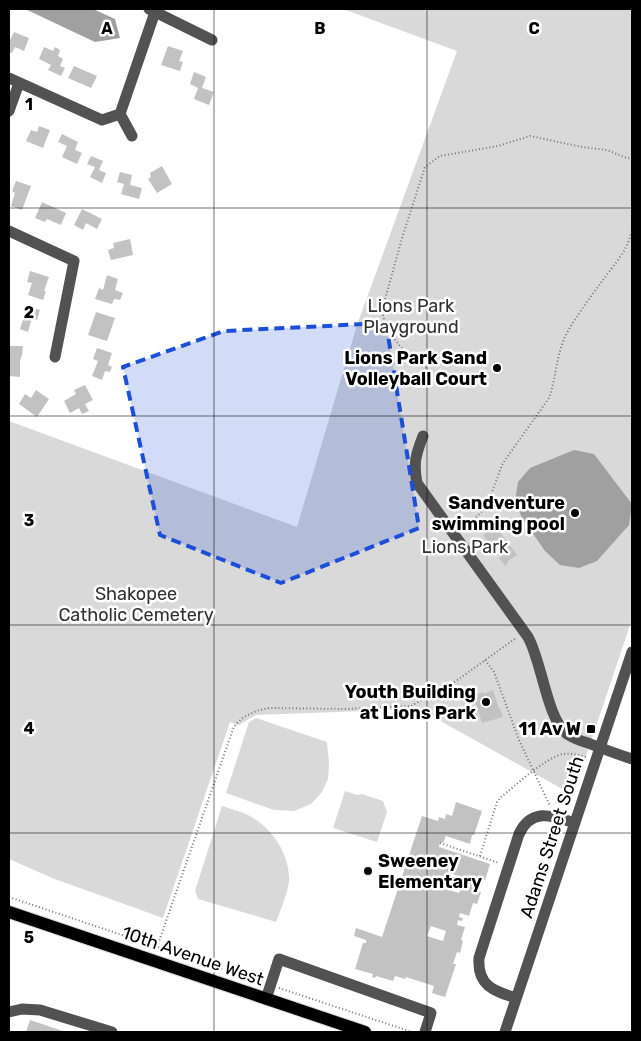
<svg xmlns="http://www.w3.org/2000/svg" width="641" height="1041" font-family="Rubik,sans-serif">
<style>
.green{fill:#d9d9d9}
.water{fill:#a0a0a0}
.building{fill:#c2c2c2;fill-rule:evenodd}
.lines{fill:none;stroke-linecap:round;stroke-linejoin:round}
.major-casing{stroke:#dbdbdb;stroke-width:14}
.path{stroke:#747474;stroke-width:2;stroke-dasharray:1 2.5;stroke-linecap:butt}
.minor{stroke:#525252;stroke-width:11}
.major{stroke:#000;stroke-width:12}
.marked{fill:#1d4ed8;fill-opacity:0.2;stroke:#1d4ed8;stroke-width:4;stroke-dasharray:10 6;stroke-linejoin:round}
.grid{fill:none;stroke:#000;stroke-width:1;stroke-opacity:0.55}
.poi-dot{fill:#000;stroke:#fff;stroke-width:2}
.labels{text-anchor:middle;stroke-width:5;stroke-linejoin:round;paint-order:stroke}
.park-label{font-size:18px;fill:#303030;stroke:#fff}
.poi-label{font-size:18px;font-weight:bold;fill:#000;stroke:#fff;text-anchor:end}
.street-label{font-size:18px;fill:#000;stroke:#fff}
.grid-label{font-size:16px;text-anchor:middle;font-weight:bold;fill:#000;stroke:#fff;stroke-width:5;stroke-linejoin:round;paint-order:stroke}
</style>
<rect width="100%" height="100%" fill="#fff"/>
<path class="green" d="M343 9H632V619L573 795 419 709 256 715 239 725 230 722 163 918 52 878 9 859V421L297 527 357 325 457 51Z
M256 718 327 742 329 763 328 779 322 792 311 804 294 811 274 810 226 793 249 722Z
M345 791 357 795 362 794 383 801 387 812 377 842 333 828Z
M222 806C230 809 240 811 248 815 272 827 290 854 289 881 288 892 280 912 276 922L198 899 195 891Z"/>
<path class="water" d="M25 9H93L115 19 120 38 95 42Z
M574 450 594 454 632 504 629 525 597 561 579 568 560 565 545 551 522 518 515 501 518 482 530 468Z"/>
<path class="building" d="M14 32 29 38 24 51 15 47 12 53 9 52V42Z
M168 46 183 51 179 61 183 62 180 71 161 65Z
M44 47 53 51 55 47 60 50 58 56 63 59 60 66 65 68 61 76 48 70 51 65 39 59Z
M74 66 97 76 91 88 68 78Z
M194 72 206 77 202 88 214 92 209 105 194 99 198 88 190 84Z
M39 126 50 130 43 148 26 141 31 130 37 132Z
M62 134 78 142 75 150 82 153 77 164 62 157 67 146 58 142Z
M91 156 103 161 99 170 106 173 102 183 90 177 95 167 87 164Z
M162 166 172 184 157 193 148 179 151 177 150 173Z
M120 172 132 175 130 185 142 188 139 199 121 194 124 184 117 182Z
M16 181 31 186 22 210 11 206 15 193 12 191Z
M42 202 66 213 61 225 47 219 45 222 35 218Z
M82 209 102 219 97 229 86 223 83 230 74 225Z
M130 239 133 255 111 260 108 250 114 248 113 243Z
M30 271 49 277 44 291H46L43 300 28 295 32 283 27 282Z
M107 275 118 279 115 290 123 293 120 300 114 299 112 304 95 299 99 288 103 290Z
M27 306 40 310 37 320 32 318 28 332 20 329Z
M96 312 115 318 107 341 88 335Z
M9 346H23L22 355 20 361V377L9 376Z
M97 348 112 353 108 365 112 367 110 372 105 371 102 380 92 376 98 361 93 359Z
M85 385 93 400 85 404 89 411 82 414 79 408 70 413 64 401 76 394 74 390Z
M36 390 49 399 37 417 19 404 25 394 31 398Z
M493 522 517 555 508 561V563L505 566 499 558 502 556 493 544 491 546 483 535 486 533 483 529Z
M493 690 499 709 500 708 503 717 482 723 473 695 483 692 484 694Z
M456 802 482 811 474 835H472L470 844 446 836 443 843 440 842 439 847 490 864 485 880 481 879 477 891 481 892 477 904 473 903 469 916 460 913 459 917 463 918 462 921 458 920 457 925 465 927 461 940 463 941 460 953 457 952 453 964H456L445 997 432 993 434 986 406 977 405 979 395 976 393 981 376 976 375 978 372 977 373 974 355 969 363 943H366V940L354 936 356 928 382 937 422 816 438 821 439 817 445 819 446 814 452 816ZM449 873 464 878 459 893 443 888ZM431 926 446 931 443 941 427 936Z
M30 1020 66 1032H26Z"/>
<g class="lines">
<defs>
<path id="major" d="M9 912 365 1032"/>
</defs>
<use href="#major" class="major-casing"/>
<path class="path" d="M426 368 411 359 386 329 382 310 403 235 425 167 440 156 498 146 530 136 582 147 607 150 624 157 632 159
M464 530 486 507 503 463 549 398C557 376 556 352 568 331 578 314 591 296 603 280 610 270 619 260 625 249 628 243 630 237 632 231
M485 660 494 672 519 740 550 806
M440 843 499 863
M480 856 497 802 501 797C516 785 545 758 563 754 571 753 579 755 586 757
M9 897 262 982
M157 947 233 729 236 724 244 717 256 711 269 708 347 709 411 706 456 681 516 638
M279 988 412 1032"/>
<path class="minor" d="M149 9 212 40
M9 78 102 120 120 114 132 136
M9 111 19 83
M120 114 155 12
M9 231 74 261 55 357
M423 436C416 454 413 463 417 483L528 637C542 662 547 719 567 734 573 738 581 741 588 743 603 749 617 754 632 759
M516 998C494 991 477 986 479 958L519 834C532 807 553 816 575 823
M266 999 279 959 431 1013 425 1032
M9 1012 22 1009 40 1010 112 1032
M505 1032 632 652"/>
<use href="#major" class="major"/>
</g>
<path class="marked" d="M386 323 419 528 281 583 160 535 123 367 224 331Z"/>
<path class="grid" d="M214 9V1032M427 9V1032M9 208H632M9 416H632M9 625H632M9 833H632"/>
<g class="poi-dot">
<circle cx="497" cy="368" r="5"/>
<circle cx="575" cy="513" r="5"/>
<circle cx="486" cy="702" r="5"/>
<rect x="586" y="724" width="10" height="10" rx="2.5"/>
<circle cx="368" cy="871" r="5"/>
</g>
<g class="labels">
<g class="park-label">
<text x="411" y="312">Lions Park<tspan x="411" dy="21">Playground</tspan></text>
<text x="465" y="553">Lions Park</text>
<text x="136" y="600">Shakopee<tspan x="136" dy="21">Catholic Cemetery</tspan></text>
</g>
<g class="poi-label">
<text x="487" y="364">Lions Park Sand<tspan x="487" dy="21">Volleyball Court</tspan></text>
<text x="565" y="509">Sandventure<tspan x="565" dy="21">swimming pool</tspan></text>
<text x="476" y="698">Youth Building<tspan x="476" dy="21">at Lions Park</tspan></text>
<text x="581" y="735">11 Av W</text>
<text x="378" y="867" text-anchor="start">Sweeney<tspan x="378" dy="21">Elementary</tspan></text>
</g>
<g class="street-label">
<text transform="translate(552 837) rotate(-72)" y="6">Adams Street South</text>
<text transform="translate(193 956) rotate(19)" y="6">10th Avenue West</text>
</g>
</g>
<g class="grid-label">
<text x="107" y="34">A</text>
<text x="320" y="34">B</text>
<text x="534" y="34">C</text>
<text x="29" y="110">1</text>
<text x="29" y="318">2</text>
<text x="29" y="526">3</text>
<text x="29" y="734">4</text>
<text x="29" y="943">5</text>
</g>
<rect width="641" height="1041" fill="none" stroke="#000000" stroke-width="20"/>
</svg>
